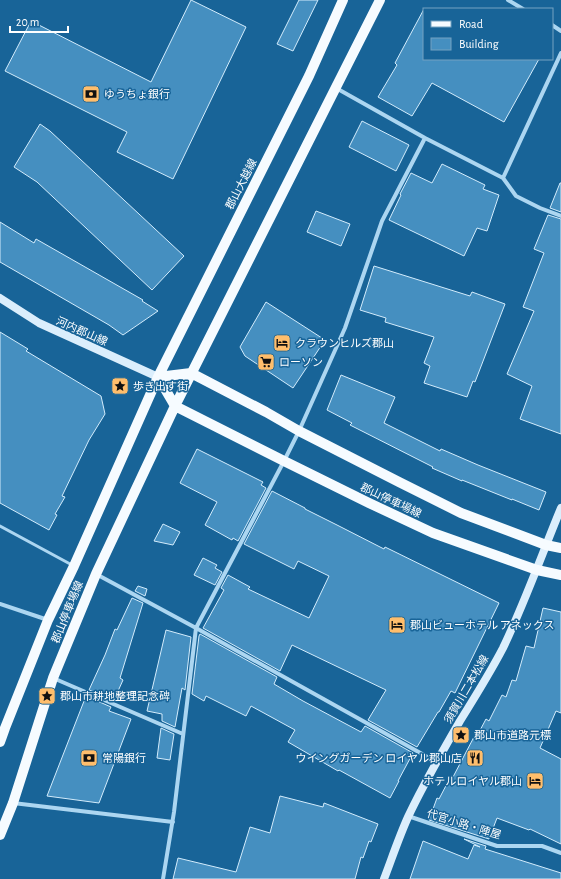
<svg xmlns="http://www.w3.org/2000/svg" width="561" height="879" font-family="'Alegreya Sans','Noto Sans JP',sans-serif">
<style>
.building{fill:#458fc0;stroke:#d3ecfc}
.lines{fill:none;stroke-linecap:round;stroke-linejoin:round}
.service{stroke:#acd6f1;stroke-width:3}
.minor{stroke:#acd6f1;stroke-width:4}
.secondary{stroke:#dbeefc;stroke-width:8}
.primary{stroke:#f6fbff;stroke-width:10}
.labels{text-anchor:middle;stroke-width:3;stroke-linejoin:round;paint-order:stroke}
.poi-label{font-size:11px;fill:#fff;stroke:#186498;text-anchor:start}
.street-label{font-size:11px;fill:#fff;stroke:#186498}
</style>
<rect width="100%" height="100%" fill="#186498"/>
<path class="building" d="M191 0 246 27 173 179 117 152 127 132 5 71 31 21 151 82Z
M299 0H318L293 51 277 44Z
M424 9V59H539L504 122 432 83 412 116 378 97 397 65 395 63Z
M362 121 409 145 396 171 349 147Z
M40 124 50 131 184 256 152 290 37 182 14 167Z
M442 164 485 185 483 189 499 195 487 231 477 228 464 256 389 220 401 195 400 194 411 173 432 183Z
M560 183H561V212L550 208Z
M316 211 350 224 341 246 307 232Z
M548 215 561 219V434L520 419 532 386 507 374 534 311 523 307 544 253 534 249Z
M0 222 34 243 36 239 143 300 142 301 158 311 123 335 109 325 0 262Z
M374 266 470 296 472 292 505 304 475 382 473 381 467 397 424 383 430 366 424 363 434 337 385 322 386 318 360 310Z
M266 302 325 340 293 388 245 356 240 347Z
M0 332 28 349 26 351 101 396 105 414 89 440 62 496 65 497 55 514 57 515 49 530 0 503Z
M341 375 395 397 384 423 440 451 441 449 478 465 546 492 539 510 512 499V500L462 480V481L432 468 433 467 350 425 352 423 327 410Z
M197 449 263 482 261 485 266 488 238 541 233 538 232 540 205 525 217 502 180 483Z
M272 491 305 508V509L337 525 384 549 385 547 499 603 455 693 451 691 439 712H438L417 747 368 720 386 690 292 645 280 671 203 628 224 590 221 588 228 575 250 587 248 589 309 618 329 576 298 561 294 569 244 544Z
M163 524 180 532 173 545 154 541Z
M203 558 217 565 215 568 222 572 215 585 194 575Z
M138 586 147 589 145 596 135 591Z
M132 598 143 603 120 678 123 680 114 700 89 690 105 655 115 629 117 630Z
M543 608 561 612V713L556 711 540 748 561 759V844L530 829 529 830 497 818 489 839 429 820 437 798 439 799 451 776 453 777 475 735 477 736 486 719 489 721 502 695 506 697 512 680 516 681 526 646 534 648Z
M166 630 191 637 185 690 182 688 175 727 162 721V714L147 711Z
M200 634 277 677 274 684 303 701 361 732 365 726 413 753 398 781H399L390 798 339 770 338 771 288 742 295 730 251 706 246 716 206 696 204 701 192 694 199 636Z
M86 696 111 707 109 711 131 719 99 803 47 796Z
M161 728 174 734 170 760 157 758Z
M280 796 323 807 324 803 378 824 371 842 369 841 363 858 361 857 355 879H173L178 858 236 872 250 827 270 833Z
M464 839 486 846 485 849 561 873V879H410L423 841 468 859 474 845 480 847Z"/>
<g class="lines">
<path class="service" d="M0 526 72 565"/>
<path class="minor" d="M508 0 523 9
M552 25 561 31
M336 88 425 138 503 178 516 196 540 208 561 216
M503 178 561 53
M96 574 196 628 424 755 436 763
M0 604 48 620
M53 678 183 734
M13 803 173 822
M408 816 497 846H542L561 853
M163 879 174 812 196 628 284 461 299 431 345 328 382 221 425 138"/>
<path class="secondary" d="M0 298 39 323 158 377
M384 879C392 858 399 837 408 817 423 785 442 752 460 721 475 697 490 673 503 648 525 602 542 554 561 508"/>
<path class="primary" d="M158 377 175 406 284 461 369 503 433 533 537 570 561 575
M158 377 191 373 266 412 299 431 399 482 461 513 546 545 561 548
M0 742 5 728 48 620 74 566 158 377 309 76 343 0
M0 835 13 803 53 678 96 574 175 406 380 0"/>
</g>
<defs>
<symbol id="bank-square" viewBox="-11 -11 22 22"><rect x="-9" y="-9" width="18" height="18" rx="4" fill="#ffbe6c" stroke="#186498"/><path d="M-6-4H6V4H-6ZM0-2.3a2.3 2.3 0 1 0 0 4.6a2.3 2.3 0 1 0 0-4.6Z" fill="#111"/></symbol>
<symbol id="hotel-square" viewBox="-11 -11 22 22"><rect x="-9" y="-9" width="18" height="18" rx="4" fill="#ffbe6c" stroke="#186498"/><path d="M-6-4.5h1.5V1H6V5H4.5V3h-9V5H-6ZM-4 0a1.8 1.8 0 1 1 3.6 0ZM.5 0V-2.5h3Q6-2.5 6 0Z" fill="#111"/></symbol>
<symbol id="supermarket-square" viewBox="-11 -11 22 22"><rect x="-9" y="-9" width="18" height="18" rx="4" fill="#ffbe6c" stroke="#186498"/><path d="M-6-5.5h2.5l.6 2H6L4.5 2H-2.5L-4.4-4H-6ZM-1.5 3.2a1.3 1.3 0 1 0 .1 0ZM3 3.2a1.3 1.3 0 1 0 .1 0Z" fill="#111"/></symbol>
<symbol id="sight-square" viewBox="-11 -11 22 22"><rect x="-9" y="-9" width="18" height="18" rx="4" fill="#ffbe6c" stroke="#186498"/><path d="M0-6L1.8-2.2L6-1.7L2.9 1.2L3.7 5.4L0 3.3L-3.7 5.4L-2.9 1.2L-6-1.7L-1.8-2.2Z" fill="#111"/></symbol>
<symbol id="restaurant-square" viewBox="-11 -11 22 22"><rect x="-9" y="-9" width="18" height="18" rx="4" fill="#ffbe6c" stroke="#186498"/><path d="M-5-6h1v4h1v-4h1v4h1v-4h1v5L-1.5 .5V6h-2V.5L-5-1ZM5-6V6H3V1.5H1.5Q1.5-4 5-6Z" fill="#111"/></symbol>
</defs>
<g fill-rule="evenodd">
<use href="#bank-square" x="81" y="84" width="20" height="20"/>
<use href="#hotel-square" x="272" y="333" width="20" height="20"/>
<use href="#supermarket-square" x="256" y="352" width="20" height="20"/>
<use href="#sight-square" x="110" y="376" width="20" height="20"/>
<use href="#hotel-square" x="387" y="615" width="20" height="20"/>
<use href="#sight-square" x="37" y="686" width="20" height="20"/>
<use href="#sight-square" x="451" y="725" width="20" height="20"/>
<use href="#bank-square" x="79" y="748" width="20" height="20"/>
<use href="#restaurant-square" x="465" y="748" width="20" height="20"/>
<use href="#hotel-square" x="525" y="771" width="20" height="20"/>
</g>
<g class="labels">
<g class="poi-label">
<text x="104" y="98">ゆうちょ銀行</text>
<text x="295" y="347">クラウンヒルズ郡山</text>
<text x="279" y="366">ローソン</text>
<text x="133" y="390">歩き出す街</text>
<text x="410" y="629">郡山ビューホテル アネックス</text>
<text x="60" y="700">郡山市耕地整理記念碑</text>
<text x="474" y="739">郡山市道路元標</text>
<text x="102" y="762">常陽銀行</text>
<text x="462" y="762" text-anchor="end">ウイングガーデン ロイヤル郡山店</text>
<text x="522" y="785" text-anchor="end">ホテルロイヤル郡山</text>
</g>
<g class="street-label">
<text transform="translate(241 184) rotate(-63)" y="4">郡山大越線</text>
<text transform="translate(82 331) rotate(24)" y="4">河内郡山線</text>
<text transform="translate(391 500) rotate(25)" y="4">郡山停車場線</text>
<text transform="translate(67 612) rotate(-68)" y="4">郡山停車場線</text>
<text transform="translate(466 689) rotate(-60)" y="4">須賀川二本松線</text>
<text transform="translate(464 824) rotate(17)" y="4">代官小路・陣屋</text>
</g>
</g>
<rect x="423" y="8" width="130" height="52" fill="#186498" stroke="#74a2c1"/>
<rect x="431" y="21" width="20" height="6" fill="#f6fbff" stroke="#74a2c1"/>
<text x="459" y="28" font-size="12" fill="#ffffff">Road</text>
<rect x="431" y="38" width="20" height="12" fill="#458fc0" stroke="#74a2c1"/>
<text x="459" y="48" font-size="12" fill="#ffffff">Building</text>
<path d="M10 26v6h58v-6" fill="none" stroke="#ffffff" stroke-width="2"/>
<text x="16" y="26" font-size="12" fill="#ffffff" stroke="#186498" stroke-width="3" paint-order="stroke">20 m</text>
</svg>
